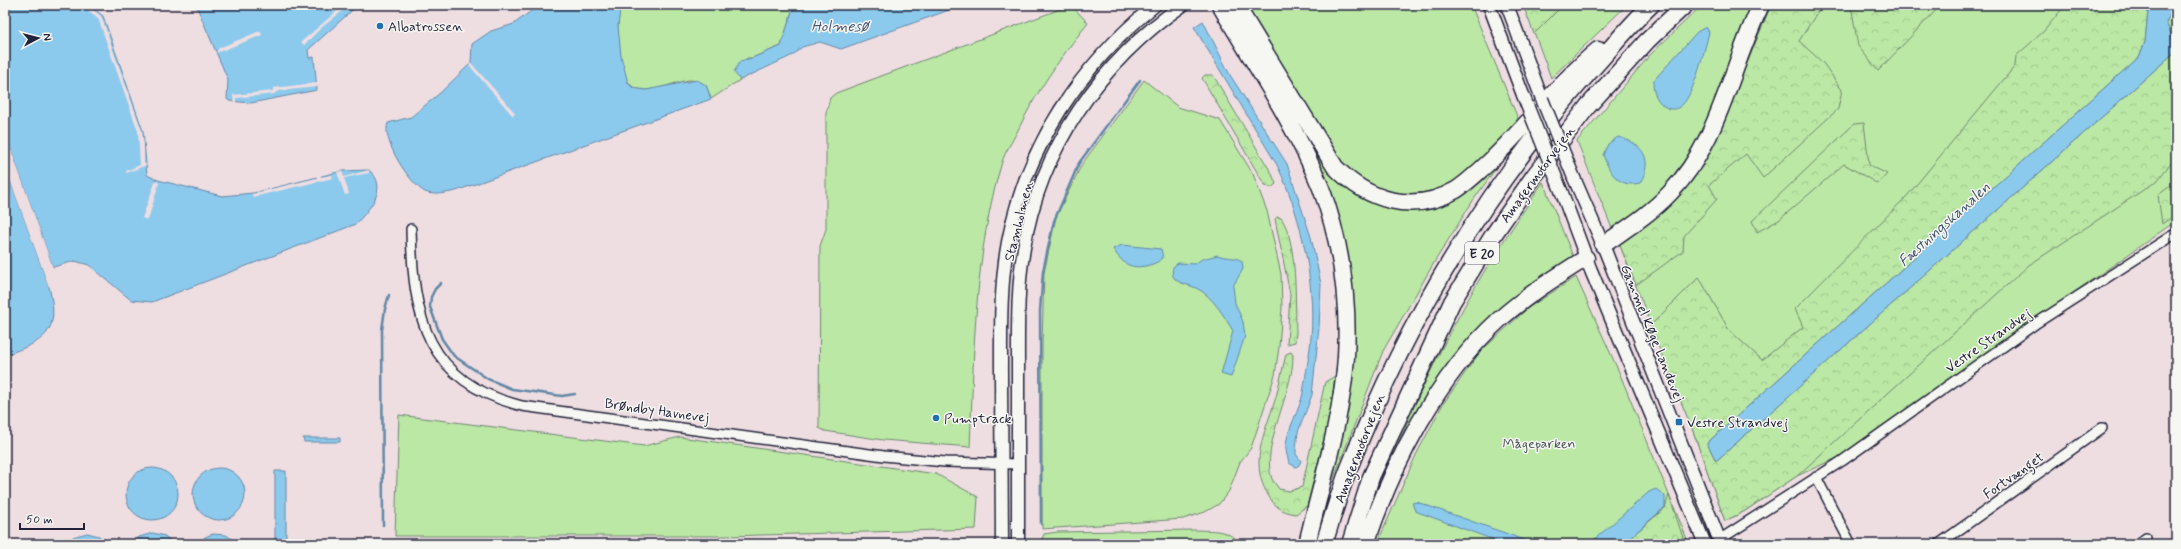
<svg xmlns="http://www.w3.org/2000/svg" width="2181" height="549" font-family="Mynerve,sans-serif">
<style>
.built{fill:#e9cdd6}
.green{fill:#bbe8a5;stroke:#6e8570}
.forest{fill:url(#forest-crowns);stroke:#6e8570}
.water{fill:#8ccaed;stroke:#6287a6}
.pier{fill:#eedee2}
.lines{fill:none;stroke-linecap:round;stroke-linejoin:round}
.stream{stroke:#6287a6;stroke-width:2.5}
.street-casing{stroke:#22223b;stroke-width:12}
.secondary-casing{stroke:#22223b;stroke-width:15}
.highway-casing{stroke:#22223b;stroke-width:19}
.street{stroke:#f6f6f2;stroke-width:9}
.secondary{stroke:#f6f6f2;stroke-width:12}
.highway{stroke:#f6f6f2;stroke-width:16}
.secondary-bridge-casing{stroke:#22223b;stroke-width:15;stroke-linecap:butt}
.secondary-bridge{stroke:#f6f6f2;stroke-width:12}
.poi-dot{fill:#1f6fb2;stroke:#f6f6f2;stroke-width:1.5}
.labels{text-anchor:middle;stroke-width:3;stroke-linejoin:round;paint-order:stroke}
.shield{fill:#f6f6f2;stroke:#626272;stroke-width:1}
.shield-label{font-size:13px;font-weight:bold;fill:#22223b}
.poi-label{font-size:14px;fill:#22223b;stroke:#f6f6f2;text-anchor:start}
.street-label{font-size:14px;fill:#22223b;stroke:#f6f6f2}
.park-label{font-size:14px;fill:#485456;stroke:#f6f6f2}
.water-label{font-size:15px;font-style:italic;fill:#425470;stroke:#f6f6f2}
</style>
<defs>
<pattern id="forest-crowns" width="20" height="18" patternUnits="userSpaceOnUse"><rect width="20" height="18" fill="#bbe8a5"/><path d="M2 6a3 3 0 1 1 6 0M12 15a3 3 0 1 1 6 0" fill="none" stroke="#a0c78f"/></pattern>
</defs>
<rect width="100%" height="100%" fill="#eedee2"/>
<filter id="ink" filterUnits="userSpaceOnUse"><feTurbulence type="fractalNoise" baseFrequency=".025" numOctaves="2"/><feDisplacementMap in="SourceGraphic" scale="8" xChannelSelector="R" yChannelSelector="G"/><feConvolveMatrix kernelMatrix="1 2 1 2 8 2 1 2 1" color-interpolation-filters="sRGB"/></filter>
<g filter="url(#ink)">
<path class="built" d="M1219 541V544H431L1031 542Z"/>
<path class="green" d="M617 5H794L781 46 752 58H747L737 70 740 80 711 99 706 85C701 84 695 80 691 80 676 80 641 100 629 83 621 71 618 41 618 26 618 18 621 12 617 5Z
M1071 5 1088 23C1060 58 1036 92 1017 132 1012 142 1005 152 1002 162 974 253 974 352 970 447L883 440 825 431 819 428 820 246 826 229V113L830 98 836 93Z
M1229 5 1348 188 1425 206 1495 164 1497 167 1474 199 1435 261 1383 351 1328 493 1344 409 1348 262Z
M1243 5H1471L1519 121 1467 174 1447 187 1424 194 1403 197 1381 193 1336 161Z
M1524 5H1627L1551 78Z
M1702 5H1754L1697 144 1653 202 1613 231 1577 141 1650 55Z
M1771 5H2176V221L1839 457 1797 476 1745 511 1725 521 1693 431 1619 243 1658 215 1686 185 1719 131Z
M1144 80 1178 107 1220 120 1253 174 1267 211 1281 274 1282 308 1279 347 1275 375 1251 448 1240 462 1229 491 1219 504 1205 512 1183 519 1042 529V343L1044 273 1056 217 1082 164Z
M1543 182 1574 259 1488 324 1366 526C1394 450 1425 376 1465 305 1488 262 1516 223 1543 182Z
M1576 277 1619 372 1689 544H1377L1416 455 1443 404 1480 352 1528 308Z
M399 415 644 446 680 437 936 474 978 497 976 529 726 536H395Z
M1195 530C1211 531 1229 528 1239 544L1046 541 1042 539 1044 534 1057 532Z"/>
<path class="forest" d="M1523 5H1563L1534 34Z
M1771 5H1822L1799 41 1823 63 1842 90 1838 109 1763 178 1746 154 1709 185 1717 199 1684 236 1683 251 1636 285 1619 243 1658 215 1686 185 1719 131Z
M1851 5H1941L1878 71 1858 46Z
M2065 5H2151L2148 11 2145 42 2139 57 1707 443 1716 461 2176 51V156L2157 181 2029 265 1797 476 1745 511 1725 521 1693 431 1650 326 1699 277 1729 330 1762 360 1803 327 1795 309 1907 196 2015 66 2016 56 2044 31Z
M2176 8V34L2172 37 2166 22 2169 15Z
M1205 75H1213L1272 174 1276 184 1271 188 1264 184 1202 78Z
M1864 123 1869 165 1887 174 1878 184 1844 164 1779 220 1757 232 1752 221 1854 124Z
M2176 182V214L2162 224 2158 195Z
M1277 217 1281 218C1298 241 1295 304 1296 333L1295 342 1287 344 1290 294 1275 219Z
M1291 352 1293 355C1294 391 1260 447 1272 479 1274 482 1277 486 1279 489L1290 491 1302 487 1325 382 1335 376 1330 415 1307 506 1296 514C1282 512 1275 507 1268 495 1247 460 1268 428 1277 393 1280 380 1283 367 1286 354Z
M1669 495 1685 544H1623L1665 508Z"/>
<path class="water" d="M5 5H89L103 16 143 131 147 175 158 180 222 196 253 193 342 171 369 170C390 188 369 209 356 224L152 302 131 300 89 265 75 261 53 267 5 133Z
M196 5H358L308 50 309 58 314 57 317 90 251 103 229 101 227 99 228 80Z
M539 5H617L620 9 618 26 621 56 628 83 633 88 646 90 697 80 706 85 711 99 456 191C446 193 434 196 425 192 410 184 381 140 388 123L411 117 440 93 471 63 472 44 491 31 514 24Z
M794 5H963L841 49 820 42 802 47 793 55 740 80 734 72 740 61 752 58 781 46Z
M2151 5H2176L2166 22 2172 37 2176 34V51L1716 461 1707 443 2139 57 2145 42 2148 11Z
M1203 21 1230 75 1287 164 1311 237 1321 284 1319 328 1312 395 1298 432 1296 448V454L1301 461 1299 465 1296 467 1289 463C1288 458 1285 450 1286 445 1287 430 1300 409 1303 393 1305 378 1308 363 1310 348 1317 289 1303 219 1277 165L1194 27Z
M1706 27 1709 32C1705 49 1694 94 1682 105 1667 119 1649 94 1654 80L1697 32Z
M1618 137C1643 143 1654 160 1640 183 1618 188 1610 173 1603 155L1608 144Z
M5 166 49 287C61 333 45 341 5 355Z
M1122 245 1161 249 1163 258C1157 263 1153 264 1146 266 1129 269 1122 263 1113 249Z
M1218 255C1226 259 1235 256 1242 261L1243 269 1233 286 1235 303 1243 322 1245 336 1231 377 1221 374 1233 331C1225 317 1212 296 1198 289 1191 285 1180 284 1175 279 1172 276 1172 271 1173 267L1178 263 1195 264 1202 259Z
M303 438H340V442H304Z
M193 494a26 26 0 1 1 52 0a26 26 0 1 1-52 0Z
M126 494a26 26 0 1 1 52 0a26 26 0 1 1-52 0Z
M275 471H286V539H283V543H278V539H275Z
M1656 489 1665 496V507L1623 544H1589L1649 492Z
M1417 502 1536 544H1505L1415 511 1412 503Z
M87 533 99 536 108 544H66L73 537Z
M153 533 165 536 174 544H132L139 537Z
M213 534 226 535 240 544H198L205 537Z"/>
<path class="pier" d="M81 5H87L101 16 107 32H109L108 36 142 131 144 146V163L147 165 126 173V171L140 165 138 131 98 18Z
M344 5H350L321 28 304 45 301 42Z
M260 31 262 35 216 53 219 48Z
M471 63 515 113 513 116 469 65Z
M317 83V87L278 91 274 94 236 98V104L234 103 233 95 273 91V88Z
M5 133 53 267V268L5 139Z
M5 164 50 283 49 287 5 166Z
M369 170V173L344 178 349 194 345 195 337 172 342 171 344 177Z
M320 174 321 177 332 175 333 178 253 197 252 194 257 193V190L259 192 317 178 316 175Z
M156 180 159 183 148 220 142 218Z"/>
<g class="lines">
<path class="stream" d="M441 283 435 289 431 297 430 307 442 339 454 356 488 379 512 389 562 396 575 394
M1041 524 1040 311 1043 271 1054 221 1079 163 1140 80
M383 525 382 330 385 309 389 295"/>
<defs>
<path id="street" d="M411 229C413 318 426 382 522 406L884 456 945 462 1018 464
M1816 477 1851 544
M1719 540 1842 461 2035 324 2176 233
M1939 544 2102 428
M2138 544 2146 538"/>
<path id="secondary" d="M1489 5 1523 95
M1507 5 1542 99
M1574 178 1603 245 1721 544
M1562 193 1590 268 1705 544
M1002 544C1002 487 1001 431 1001 374 1001 330 1000 285 1008 242 1026 146 1080 66 1155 5
M1018 544C1018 486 1018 427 1018 369 1018 329 1017 288 1024 248 1040 149 1101 61 1183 5"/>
<path id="highway" d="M1220 5C1255 65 1295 124 1321 188 1341 242 1349 300 1346 357 1342 419 1321 484 1307 544
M1236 5 1335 167C1367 200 1412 215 1456 190 1467 183 1476 174 1486 165 1526 128 1556 85 1598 50
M1603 245C1626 229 1650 214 1670 193 1719 143 1731 66 1761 5
M1324 544C1332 519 1339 493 1349 468 1408 317 1492 178 1601 59 1617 41 1633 22 1651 5
M1350 544 1371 477 1452 302 1492 237 1534 176 1588 106 1647 41 1685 5
M1366 544C1392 465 1437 376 1500 319 1526 296 1556 277 1586 258"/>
</defs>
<use href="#street" class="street-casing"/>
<use href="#secondary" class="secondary-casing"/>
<use href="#highway" class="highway-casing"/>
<use href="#street" class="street"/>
<use href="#secondary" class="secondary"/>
<use href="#highway" class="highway"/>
<defs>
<path id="secondary-bridge" d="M1523 95 1562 193
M1542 99 1574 178"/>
</defs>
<use href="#secondary-bridge" class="secondary-bridge-casing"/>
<use href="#secondary-bridge" class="secondary-bridge"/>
</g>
</g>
<g class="poi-dot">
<circle cx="380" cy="26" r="4"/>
<circle cx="936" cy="418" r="4"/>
<rect x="1675" y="418" width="8" height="8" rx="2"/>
</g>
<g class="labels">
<rect class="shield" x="1465" y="242" width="34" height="22" rx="3"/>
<g class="shield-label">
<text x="1482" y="258">E 20</text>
</g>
<g class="poi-label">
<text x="388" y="31">Albatrossen</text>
<text x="944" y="423">Pumptrack</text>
<text x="1687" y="427">Vestre Strandvej</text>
</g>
<g class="street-label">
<text transform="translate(1537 174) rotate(-54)" y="5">Amagermotorvejen</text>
<text transform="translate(1018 221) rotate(-76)" y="5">Stamholmen</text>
<text transform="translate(1653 333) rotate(68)" y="5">Gammel Køge Landevej</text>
<text transform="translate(1988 340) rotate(-35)" y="5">Vestre Strandvej</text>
<text transform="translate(657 410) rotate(8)" y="5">Brøndby Havnevej</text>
<text transform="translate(1359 448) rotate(-69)" y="5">Amagermotorvejen</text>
<text transform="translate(2013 475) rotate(-35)" y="5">Fortvænget</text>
</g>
<g class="park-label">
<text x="1539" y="448">Mågeparken</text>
</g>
<g class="water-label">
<text x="840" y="31">Holmesø</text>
<text transform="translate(1944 224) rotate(-42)" y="5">Fæstningskanalen</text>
</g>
</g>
<rect width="2181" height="549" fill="none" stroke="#f6f6f2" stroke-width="20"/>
<rect x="10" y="10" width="2161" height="529" fill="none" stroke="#22223b" stroke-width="1.5" filter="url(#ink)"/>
<g transform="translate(38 38) rotate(83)" stroke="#f6f6f2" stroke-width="3" paint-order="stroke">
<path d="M0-3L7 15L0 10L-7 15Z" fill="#22223b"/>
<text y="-6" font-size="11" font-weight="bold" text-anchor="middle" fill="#22223b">N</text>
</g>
<path d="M20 523v6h64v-6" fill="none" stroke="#22223b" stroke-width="2"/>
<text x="26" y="523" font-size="12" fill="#22223b" stroke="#f6f6f2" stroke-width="3" paint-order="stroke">50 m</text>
</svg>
